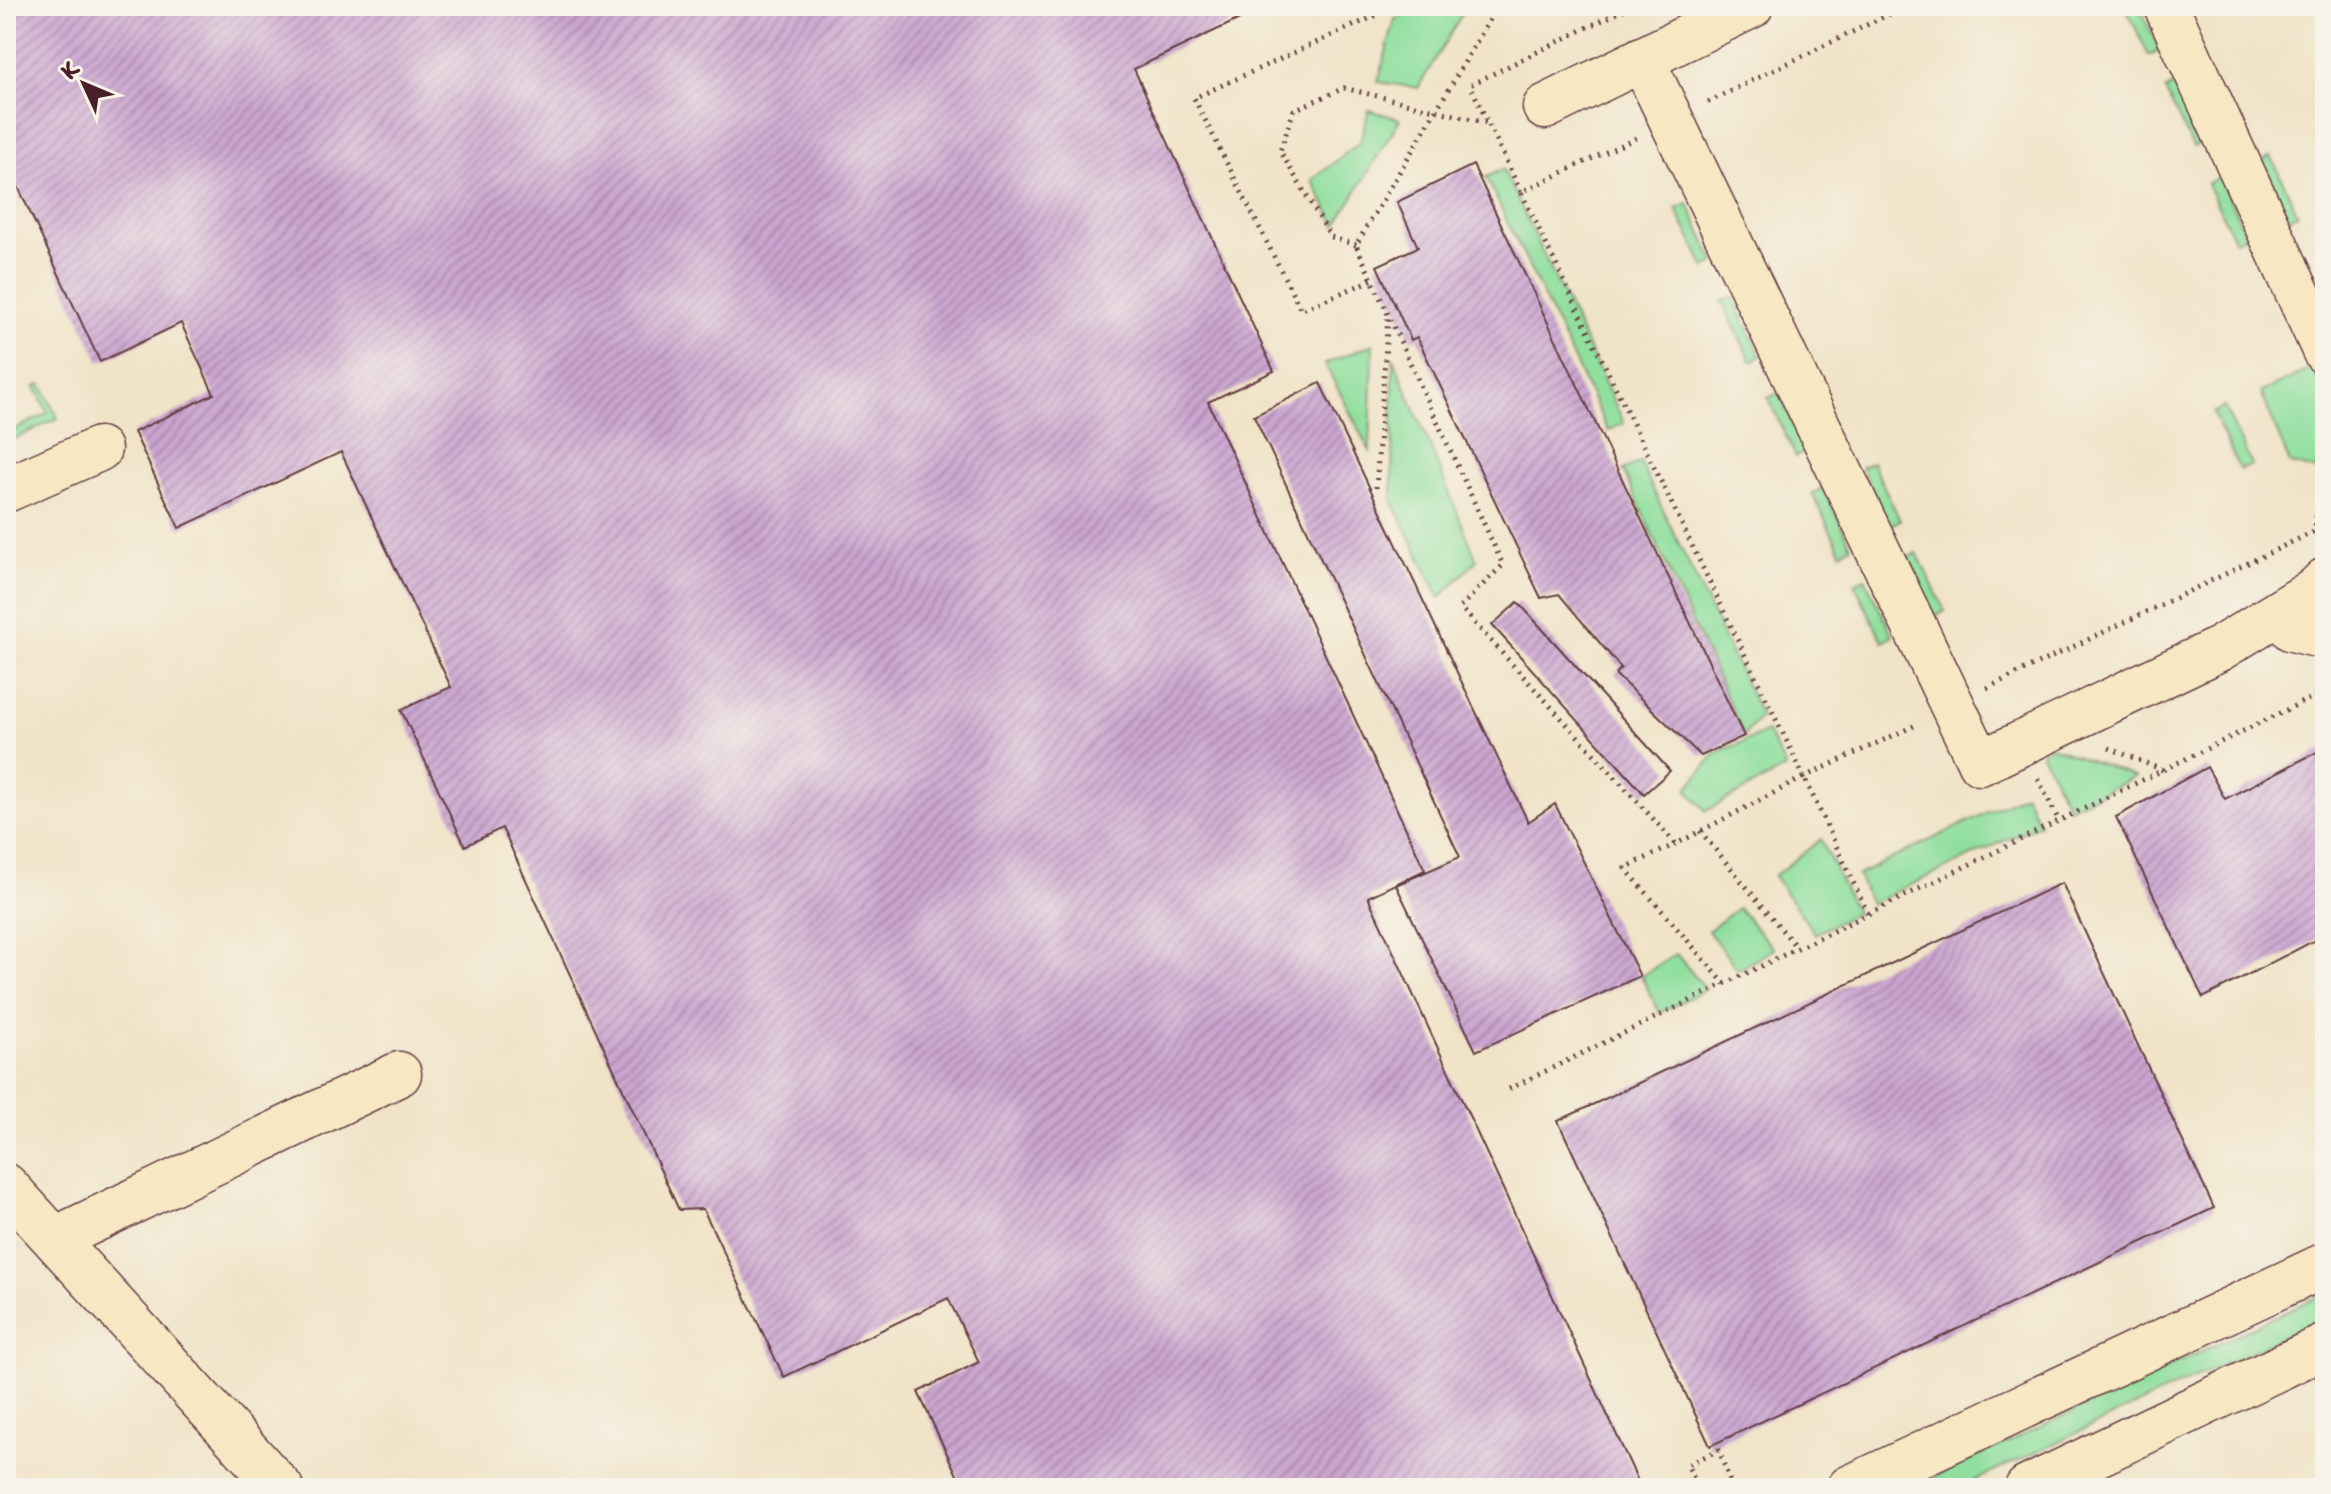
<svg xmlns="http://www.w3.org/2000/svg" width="2331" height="1494" font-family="'Shantell Sans',sans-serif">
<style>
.green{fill:#90df9e;stroke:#6d7f64;stroke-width:2}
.building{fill:url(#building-hatch)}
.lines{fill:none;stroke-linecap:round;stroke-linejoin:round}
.secondary-casing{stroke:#633c42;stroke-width:47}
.path{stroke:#633c42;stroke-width:5;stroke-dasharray:2 6;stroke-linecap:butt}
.secondary{stroke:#f7e8c3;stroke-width:44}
</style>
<defs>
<pattern id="building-hatch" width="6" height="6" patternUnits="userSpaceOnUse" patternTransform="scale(2)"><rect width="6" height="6" fill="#cba5d0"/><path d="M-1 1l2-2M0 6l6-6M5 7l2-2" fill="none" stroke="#a786a9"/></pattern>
</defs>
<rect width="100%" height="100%" fill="#f7f3e8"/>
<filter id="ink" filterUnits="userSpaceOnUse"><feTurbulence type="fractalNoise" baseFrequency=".0125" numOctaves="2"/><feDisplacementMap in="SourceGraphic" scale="16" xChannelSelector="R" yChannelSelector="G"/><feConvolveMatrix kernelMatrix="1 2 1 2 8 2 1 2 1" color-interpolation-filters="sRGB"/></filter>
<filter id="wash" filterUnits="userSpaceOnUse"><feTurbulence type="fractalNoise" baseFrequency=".006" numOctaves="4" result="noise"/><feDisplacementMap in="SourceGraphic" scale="32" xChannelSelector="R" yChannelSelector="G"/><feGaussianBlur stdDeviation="1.8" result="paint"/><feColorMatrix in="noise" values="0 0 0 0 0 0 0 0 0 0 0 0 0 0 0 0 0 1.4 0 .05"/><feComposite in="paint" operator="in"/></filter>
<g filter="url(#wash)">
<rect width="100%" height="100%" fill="#f0e3c7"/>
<path class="green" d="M1428 6H1467L1418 88 1378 82 1395 19Z
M2125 6H2139L2160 51 2149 56Z
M2177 83 2204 142 2193 147 2165 90Z
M1369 110 1400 119 1336 225 1312 180 1360 142Z
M2271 156 2298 214 2288 218 2261 162Z
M1503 169 1624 423 1608 431 1486 177Z
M2219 177 2247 236 2235 241 2207 184Z
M1688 204 1715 263 1705 268 1676 209Z
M1733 297 1761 356 1751 361 1722 302Z
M1373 344 1370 451 1325 364Z
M1393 357 1477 560 1440 598 1392 500Z
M2313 368 2325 396V466L2315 470 2290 464 2261 392Z
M41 384 58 418 6 443V434L48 413 35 387Z
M1779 393 1806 451 1796 457 1768 398Z
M2224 407 2252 465 2240 470 2213 413Z
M1640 462 1761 716 1744 736 1623 470Z
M1872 462 1900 520 1889 526 1861 467Z
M1823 488 1851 546 1841 552 1812 493Z
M1917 553 1945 611 1934 617 1906 559Z
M1865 578 1893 636 1883 642 1854 583Z
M1767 732 1786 768 1706 811 1687 789 1716 753Z
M2051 746 2135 777 2069 808 2041 752Z
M2025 794 2040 824 1870 904 1858 875Z
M1821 839 1856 913 1815 934 1774 876Z
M1738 908 1774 949 1738 970 1708 931Z
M1676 954 1706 989 1660 1013 1641 976Z
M2325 1293V1317L1959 1488H1911Z"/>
<g id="blocks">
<path class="building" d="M6 6H1267L1134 69 1274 371 1208 402 1425 870 1368 897 1638 1481 1624 1488H963L918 1392 979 1362 948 1298 784 1377 703 1209 679 1210 502 828 465 846 401 710 451 687 341 452 179 528 134 432 214 394 181 323 100 362 6 161Z
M1473 165 1744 736 1701 756 1615 674 1621 668 1559 594 1541 598 1417 337 1411 340 1377 266 1418 247 1397 202Z
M1320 383 1528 822 1555 804 1640 976 1476 1051 1396 885 1460 857 1254 416Z
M1518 602 1670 771 1644 794 1492 625Z
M2325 748V935L2203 998 2116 817 2207 767 2225 799Z
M2062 883 2214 1208 1710 1446 1558 1121Z"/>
</g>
</g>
<g filter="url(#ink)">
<use href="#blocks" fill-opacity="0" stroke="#633c42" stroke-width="2"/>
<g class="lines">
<defs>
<path id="secondary" d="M2166 6 2325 352
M1642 59 1980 763 2219 649 2315 590 2325 580
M1545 107 1751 6
M6 490 99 449
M2292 629 2325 637
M6 1186 281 1488
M55 1239 399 1074
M1849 1488 2325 1265
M2027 1488 2325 1346"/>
</defs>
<use href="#secondary" class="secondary-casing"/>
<path class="path" d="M1498 6 1356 245 1503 565 1460 607 1676 844 1804 777 1868 914
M1708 102 1906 6
M1636 138 1521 192 1804 777 1918 724
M1521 192 1470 85 1631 6
M1356 245 1331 237 1280 151 1294 110 1344 88 1488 123
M1372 280 1301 310 1194 98 1397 6
M1376 488 1388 315
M1987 688 2313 532 2325 473
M2109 748 2163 770
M2038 779 2059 821
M1700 831 1797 948
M1676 844 1625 868 1725 984
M1509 1089 2325 691
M1673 1488 1694 1478 1687 1465 1719 1450 1732 1488"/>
<use href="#secondary" class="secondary"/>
</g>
</g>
<rect width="2331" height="1494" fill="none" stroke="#f7f3e8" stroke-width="32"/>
<g transform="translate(84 84) rotate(314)" stroke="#f7f3e8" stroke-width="6" paint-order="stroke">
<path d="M0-6L14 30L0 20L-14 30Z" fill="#4a1f2b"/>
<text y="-12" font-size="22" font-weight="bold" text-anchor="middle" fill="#4a1f2b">K</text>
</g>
</svg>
